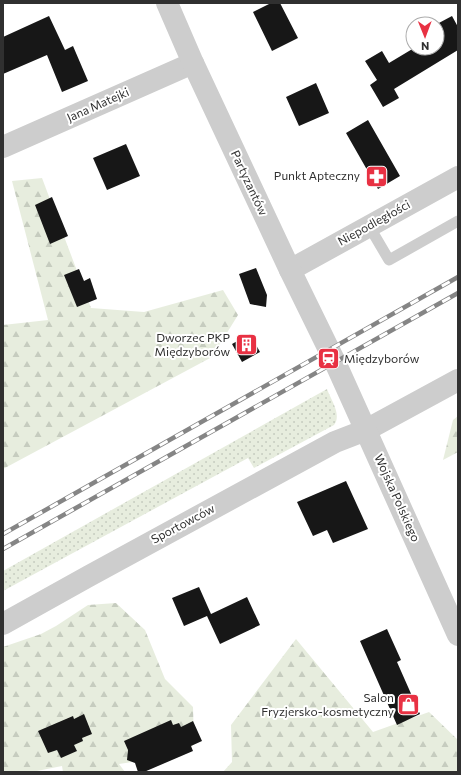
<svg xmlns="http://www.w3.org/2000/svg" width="461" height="775" font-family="Commissioner,sans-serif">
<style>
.grass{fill:url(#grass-dots)}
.forest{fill:url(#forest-firs)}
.building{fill:#171717}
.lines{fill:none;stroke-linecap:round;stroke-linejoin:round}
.service{stroke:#cdcdcd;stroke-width:11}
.minor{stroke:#cdcdcd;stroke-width:22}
.tertiary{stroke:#cdcdcd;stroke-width:22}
.rail-casing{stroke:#858585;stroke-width:4.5}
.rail{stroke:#fff;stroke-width:3;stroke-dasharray:9;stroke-linecap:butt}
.labels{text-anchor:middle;stroke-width:4;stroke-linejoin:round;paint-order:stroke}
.street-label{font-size:12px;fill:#303030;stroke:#fff}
.poi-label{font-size:12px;fill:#303030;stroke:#fff;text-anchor:end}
</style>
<defs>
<pattern id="grass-dots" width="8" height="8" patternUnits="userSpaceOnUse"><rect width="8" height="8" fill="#e7edde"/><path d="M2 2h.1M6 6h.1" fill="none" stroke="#c6ccbf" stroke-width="1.8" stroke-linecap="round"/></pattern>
<pattern id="forest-firs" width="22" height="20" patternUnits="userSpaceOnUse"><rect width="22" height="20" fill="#e7edde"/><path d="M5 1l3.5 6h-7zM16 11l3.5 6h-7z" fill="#c6ccbf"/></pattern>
</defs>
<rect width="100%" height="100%" fill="#fff"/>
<path class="grass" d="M327 389C331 400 342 415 334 425L254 468 248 458 3 591V571Z"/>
<path class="forest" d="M42 178 91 308 144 312 223 290 238 315 212 357 3 469V325L48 320 12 181Z
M458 416V452L443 460 453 420Z
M116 603 145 630 165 679 193 707 194 744 185 754 119 764 125 772H63L62 766 32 772H3V647L41 634 56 626 88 605Z
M296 639 373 732 429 712 458 740V772H223L232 762 231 725Z"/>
<path class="building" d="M271 3H280L298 38 272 51 253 12Z
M49 16 65 50 73 46 88 81 62 92 47 55 3 74V37Z
M452 16 458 27V50L394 89 399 98 383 107 370 85 377 80 365 61 382 51 389 63 414 48H437V24Z
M316 83 329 113 299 126 286 97Z
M368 120 400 176 378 189 346 133Z
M126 144 140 176 107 190 93 158Z
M52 197 68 236 50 244 35 205Z
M256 268 267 295 266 307 250 304 239 274Z
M79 269 84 281 90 278 97 299 77 307 64 275Z
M250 334 260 352 242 362 232 344Z
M346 481 368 529 333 543 327 530 313 536 297 502Z
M199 587 211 614 247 597 260 625 220 644 207 616 184 626 172 598Z
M387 629 401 660 397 662 420 714 397 725 360 641Z
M84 714 92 734 82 738 83 741 74 745 77 751 61 758 57 750 48 753 38 731 73 716 74 719Z
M171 720 173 725 179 723 181 727 193 721 202 741 191 746 193 751 144 772H138L135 763 127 760 128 750 124 741Z"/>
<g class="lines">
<path class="service" d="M369 226 389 260 458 221"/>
<path class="minor" d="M3 147 193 63
M290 270 458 177
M3 624 89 576 335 442 366 430 458 380"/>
<path class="tertiary" d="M167 3 193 63 290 270 335 362 458 635"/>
<defs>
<path id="rail" d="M3 534 458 277
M3 549 458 293"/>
</defs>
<use href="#rail" class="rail-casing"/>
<use href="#rail" class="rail"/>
</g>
<defs>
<symbol id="pharmacy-square" viewBox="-11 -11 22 22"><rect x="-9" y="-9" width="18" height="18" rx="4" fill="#e83143" stroke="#fff"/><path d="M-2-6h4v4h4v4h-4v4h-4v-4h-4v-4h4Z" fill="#fff"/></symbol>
<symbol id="building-square" viewBox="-11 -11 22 22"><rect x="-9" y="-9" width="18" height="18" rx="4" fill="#e83143" stroke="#fff"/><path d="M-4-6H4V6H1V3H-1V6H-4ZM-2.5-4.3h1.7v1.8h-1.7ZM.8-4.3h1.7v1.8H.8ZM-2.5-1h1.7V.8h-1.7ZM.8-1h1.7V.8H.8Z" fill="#fff"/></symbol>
<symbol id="station-square" viewBox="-11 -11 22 22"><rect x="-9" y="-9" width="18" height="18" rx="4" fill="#e83143" stroke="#fff"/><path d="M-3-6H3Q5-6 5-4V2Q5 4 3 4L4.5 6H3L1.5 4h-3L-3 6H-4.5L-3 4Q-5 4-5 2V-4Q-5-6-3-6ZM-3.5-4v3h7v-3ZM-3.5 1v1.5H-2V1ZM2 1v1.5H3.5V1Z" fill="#fff"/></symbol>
<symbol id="shop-square" viewBox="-11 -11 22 22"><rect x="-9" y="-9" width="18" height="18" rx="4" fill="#e83143" stroke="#fff"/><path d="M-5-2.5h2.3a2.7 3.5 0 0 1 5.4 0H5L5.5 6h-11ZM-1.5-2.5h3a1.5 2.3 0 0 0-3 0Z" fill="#fff"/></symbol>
</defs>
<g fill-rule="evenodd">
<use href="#pharmacy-square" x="364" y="164" width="25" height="25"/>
<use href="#building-square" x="234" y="332" width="25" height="25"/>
<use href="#station-square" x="316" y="346" width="25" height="25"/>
<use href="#shop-square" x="396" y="692" width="25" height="25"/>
</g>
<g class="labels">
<g class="street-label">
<text transform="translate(98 105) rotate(-24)" y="4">Jana Matejki</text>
<text transform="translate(249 183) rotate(65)" y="4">Partyzantów</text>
<text transform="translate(374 223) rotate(-29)" y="4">Niepodległości</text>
<text transform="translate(397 498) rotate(66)" y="4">Wojska Polskiego</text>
<text transform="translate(183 524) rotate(-28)" y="4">Sportowców</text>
</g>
<g class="poi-label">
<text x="360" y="180">Punkt Apteczny</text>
<text x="230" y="342">Dworzec PKP<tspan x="230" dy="14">Międzyborów</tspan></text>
<text x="344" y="363" text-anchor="start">Międzyborów</text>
<text x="394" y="702">Salon<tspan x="394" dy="14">Fryzjersko-kosmetyczny</tspan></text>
</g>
</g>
<rect width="461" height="775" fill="none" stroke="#303030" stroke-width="8"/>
<g transform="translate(425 36) rotate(179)"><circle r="19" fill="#ffffff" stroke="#acacac"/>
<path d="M0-3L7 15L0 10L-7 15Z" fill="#e83143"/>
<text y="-6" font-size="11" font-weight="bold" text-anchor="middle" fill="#303030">N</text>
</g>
</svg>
